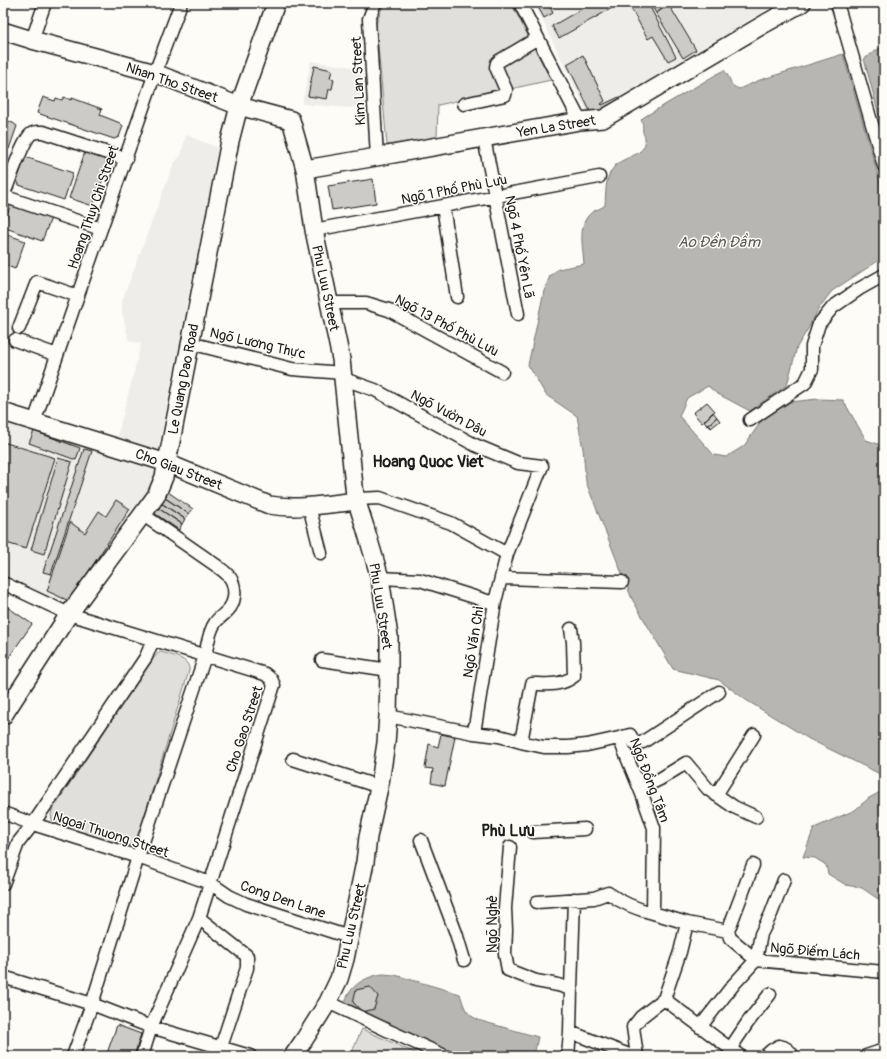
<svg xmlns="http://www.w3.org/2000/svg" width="887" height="1059" font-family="Pangolin,sans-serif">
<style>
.built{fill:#eeede9}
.green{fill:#e0dfdb;stroke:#7e7e7c}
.water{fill:#b7b6b2;stroke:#797876}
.building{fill:#cccbc8;stroke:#1c1c1c}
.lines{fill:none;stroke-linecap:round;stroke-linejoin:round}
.street-casing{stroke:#1c1c1c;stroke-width:15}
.secondary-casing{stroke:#1c1c1c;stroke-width:20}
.street{stroke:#fdfcf7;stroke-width:12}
.secondary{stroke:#fdfcf7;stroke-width:17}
.labels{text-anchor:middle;stroke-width:3;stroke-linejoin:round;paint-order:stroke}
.street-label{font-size:14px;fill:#1c1c1c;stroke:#fdfcf7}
.water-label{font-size:15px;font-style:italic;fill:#5a5a58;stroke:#fdfcf7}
.quarter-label{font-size:16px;font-weight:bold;fill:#1c1c1c;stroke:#fdfcf7}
</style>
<rect width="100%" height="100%" fill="#fdfcf7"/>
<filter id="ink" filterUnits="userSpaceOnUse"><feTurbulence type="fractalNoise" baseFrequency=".025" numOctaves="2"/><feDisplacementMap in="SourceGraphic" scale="8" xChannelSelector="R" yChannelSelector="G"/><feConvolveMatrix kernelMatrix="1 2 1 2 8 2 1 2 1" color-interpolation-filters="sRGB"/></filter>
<g filter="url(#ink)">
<path class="built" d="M534 3H780L752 18 681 66 659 84 589 116Z
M311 61 360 68 365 106 349 108 302 104Z
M186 135 218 148 188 299 157 455 116 442 141 344 129 341 122 312V301L173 165 181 155Z
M3 423 160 467 142 507 67 606 3 575Z"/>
<path class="green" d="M384 3H511L551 80 438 105 437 137 387 145 376 24Z
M161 652C170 655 191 658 189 671L137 840C133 844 130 846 124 846L56 824 52 820 51 815 52 810 153 659 158 653Z
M362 1029 422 1056H350Z"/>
<path class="water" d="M884 45V134L864 59Z
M843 54 884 196V257L832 291 819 308 809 327 797 347 787 385 750 411 716 393 708 386 687 398 679 416 714 455 726 457 744 446 762 420 790 402 818 399 843 400 866 440 884 446V776L809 739 746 700 719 680 673 669 632 599 586 482 583 449 577 416 546 395 528 365 544 291 550 276 558 269 584 264C583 248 577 224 591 213 596 209 601 209 605 205 606 193 605 181 611 171 613 169 615 165 617 164 627 156 648 154 645 138 645 136 643 134 643 132 642 127 644 125 641 120L644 117 724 70C725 72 727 74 728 76 733 84 728 84 739 89L760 80Z
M884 790V903L862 888 846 885 828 874 826 865 815 858 803 857 814 828 855 810 869 798Z
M383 974 395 975 460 994C465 1009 465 1014 481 1021L538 1037 534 1056H455L344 1006C345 1003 346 998 348 995 355 982 369 976 383 974Z"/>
<path class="building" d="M536 3H548L553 13 544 18Z
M592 3H621L559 38 552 26Z
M628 3H648L676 57 668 61 653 36 648 39Z
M650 3H669L670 4 656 13Z
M669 5 696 50 683 58 656 13Z
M583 55 605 101 601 104 602 105 619 97 621 102 600 115 591 113 567 64Z
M314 66 332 70 330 78 334 79 332 89H329L327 99 308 96Z
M43 97 55 101 56 98 62 100 64 97 71 100 72 98 102 109 100 115 120 123 123 126 119 137 114 139 37 113Z
M3 119 13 123 17 126 9 149 3 147Z
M86 149 111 157 94 203 90 205 69 198Z
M25 157 73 173 64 200 19 185 17 180Z
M373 179 376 203 332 210 328 186Z
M12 204 51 218 42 241 3 227 10 206Z
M3 233 25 241 15 269 5 265 3 272Z
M707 402 715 411 702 423 693 413Z
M713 412 717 417 707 426 704 421Z
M717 417 720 421 711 428 708 425Z
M34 431 80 448 76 460 29 443Z
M3 442 55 458 26 549 3 542Z
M84 449 92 451 51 574 43 572Z
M58 458 72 462 44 554 31 550Z
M165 490 193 509 189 514 162 496Z
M162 496 189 514 185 519 158 501Z
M116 500 130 509 69 601 47 591 70 522 85 533 99 511 106 516Z
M158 501 185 519 182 524 155 506Z
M155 506 182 524 179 530 151 511Z
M3 604 32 624 3 666Z
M441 734 455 737 445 786 431 783 433 769 425 768 429 744 438 747Z
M370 987 378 996 374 1009 362 1012 353 1002 356 990Z
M117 1025 141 1034 134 1056H106Z"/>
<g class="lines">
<defs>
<path id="street" d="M375 3 369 19 377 157
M520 3 580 121
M837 3 884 166
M32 40 45 3
M464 104 505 95 506 90 496 67 497 63 499 61 538 38
M484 138 518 314
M3 196C8 185 23 140 31 134 35 131 39 132 43 132L126 159
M3 196 101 229
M443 206 457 297
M314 230 599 177
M329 303H366L389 310 502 372
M19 328 37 282 78 296
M15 340 57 355
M190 343 292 369 343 373
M344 379 375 390 475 445 518 463 542 466 507 554 495 602
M750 420 805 383 812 369V346L819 324 833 307 859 289 884 275
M34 422 155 73 181 3
M356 499 380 498 451 523 507 554
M309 506 321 553
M380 578 420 580 487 601 495 602 474 733
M501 578 622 582
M3 583 69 614 265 674 271 679 274 685 199 918 151 1027 142 1056
M322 660 389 670
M388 716 474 733 499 736 525 743 544 747H568L587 745 619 738 642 794 654 828 653 913 687 923 680 952 664 999 641 1017 633 1027 637 1056
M619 738 630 735 635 744 643 742 719 692
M521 742 532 684C547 684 562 686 574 676L573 642 571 629
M293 759 380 787
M640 789 660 779 686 763 708 789 734 807 756 817
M716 795 754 735
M3 813 33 824 138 857 210 883 229 896 246 904 349 937
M533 832 585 829
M421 840 456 933 464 960
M510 847 505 908 506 930 505 954 508 970 536 981 558 985 571 989 570 1032 632 1056
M3 884 18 843 33 824 146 657 153 640
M537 902 594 898 608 893C622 903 636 909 653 913
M199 918 247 956V968L221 1047
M687 923 728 931 730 938 756 960 884 972
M728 931 753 865
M3 977 92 1004 151 1027 250 1056
M571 989 574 899
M664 999 740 1056
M328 1002 389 1031 445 1056
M700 1027 734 984 756 960 761 934 771 914 784 880
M730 1049 748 1022 770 994
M73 1056 92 1004 138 857 205 656C207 647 209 631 215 623 218 618 224 615 228 610 235 603 236 590 232 581 229 574 222 570 217 566L142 514
M568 1056 570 1032
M765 1056 772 1050 779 1046C786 1047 789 1050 793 1056
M866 1056 878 1052 884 1049"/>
<path id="secondary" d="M3 31 32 40 155 73 239 106 291 120 305 169 314 230 341 359 355 496 365 527 380 578 389 636V670L388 716 386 743 380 783 368 837 365 862 345 959 339 979 328 1002 304 1040 293 1056
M305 169 365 159 580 121 603 119 766 23 802 3
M3 412 167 463 269 505C298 510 328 504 357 501
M3 716 69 614 156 496 164 477 230 141 239 106 276 3"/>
</defs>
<use href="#street" class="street-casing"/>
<use href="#secondary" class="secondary-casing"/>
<use href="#street" class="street"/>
<use href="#secondary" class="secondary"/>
</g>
</g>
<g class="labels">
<g class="street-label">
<text transform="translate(358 81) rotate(-93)" y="5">Kim Lan Street</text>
<text transform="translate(172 82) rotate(19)" y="5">Nhan Tho Street</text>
<text transform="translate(556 126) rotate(-9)" y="5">Yen La Street</text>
<text transform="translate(454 189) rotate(-11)" y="5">Ngõ 1 Phố Phù Lưu</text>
<text transform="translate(93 207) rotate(-71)" y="5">Hoang Thuy Chi Street</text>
<text transform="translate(520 247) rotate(79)" y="5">Ngõ 4 Phố Yên Lã</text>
<text transform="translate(326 288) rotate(78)" y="5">Phu Luu Street</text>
<text transform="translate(447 325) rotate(28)" y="5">Ngõ 13 Phố Phù Lưu</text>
<text transform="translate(258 343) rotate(13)" y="5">Ngõ Lương Thực</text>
<text transform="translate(183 379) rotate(-79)" y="5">Le Quang Dao Road</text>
<text transform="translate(449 413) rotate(28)" y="5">Ngõ Vườn Dâu</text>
<text transform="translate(179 469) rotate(21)" y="5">Cho Giau Street</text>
<text transform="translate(381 606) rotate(81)" y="5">Phu Luu Street</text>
<text transform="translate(473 642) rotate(-81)" y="5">Ngõ Văn Chỉ</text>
<text transform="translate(244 729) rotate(-72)" y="5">Cho Gao Street</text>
<text transform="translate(650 780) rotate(69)" y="5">Ngõ Đồng Tâm</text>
<text transform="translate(111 834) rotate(18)" y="5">Ngoai Thuong Street</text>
<text transform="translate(283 899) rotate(19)" y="5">Cong Den Lane</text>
<text transform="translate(492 924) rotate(-90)" y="5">Ngõ Nghè</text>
<text transform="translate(351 926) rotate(-77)" y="5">Phu Luu Street</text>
<text transform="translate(815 951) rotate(5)" y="5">Ngõ Điếm Lách</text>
</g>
<g class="water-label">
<text x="719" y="247">Ao Đền Đầm</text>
</g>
<g class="quarter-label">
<text x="428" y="467">Hoang Quoc Viet</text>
<text x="508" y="836">Phù Lưu</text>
</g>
</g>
<rect width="887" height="1059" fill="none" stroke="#fdfcf7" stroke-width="16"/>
<rect x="8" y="8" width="871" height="1043" fill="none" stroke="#1c1c1c" stroke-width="1.5" filter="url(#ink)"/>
</svg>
